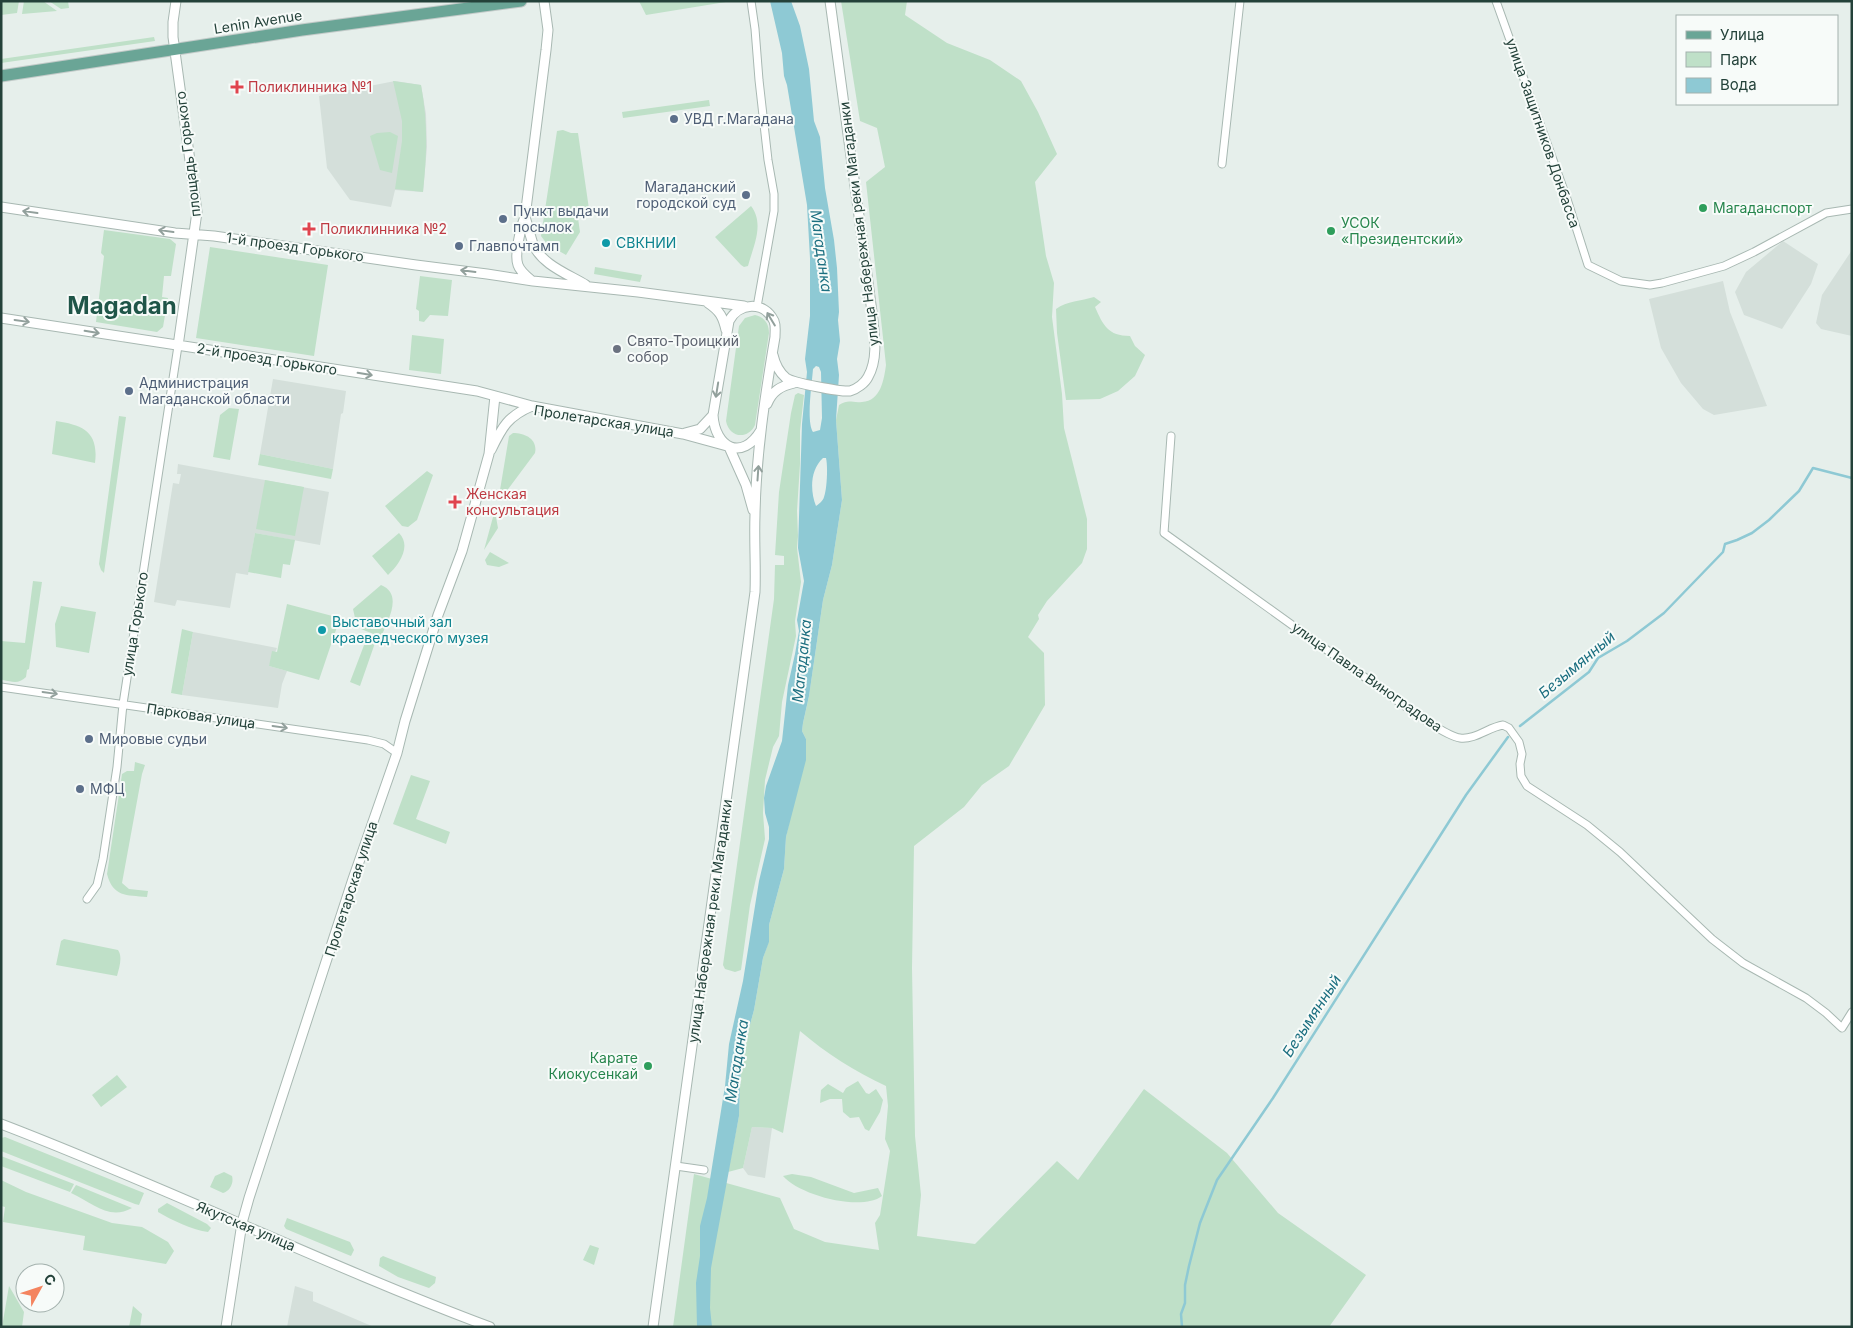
<svg xmlns="http://www.w3.org/2000/svg" width="1853" height="1328" font-family="Inter,sans-serif">
<style>
.built{fill:#d4dfda}
.green{fill:#bfe0c8}
.water{fill:#8ec9d4;fill-rule:evenodd}
.lines{fill:none;stroke-linecap:round;stroke-linejoin:round}
.stream{stroke:#8ec9d4;stroke-width:2.5}
.minor-casing{stroke:#a8b8b2;stroke-width:9}
.tertiary-casing{stroke:#a8b8b2;stroke-width:11}
.primary-casing{stroke:#c2cac8;stroke-width:13}
.minor{stroke:#fff;stroke-width:7}
.tertiary{stroke:#fff;stroke-width:9}
.primary{stroke:#6aa596;stroke-width:11}
.oneway{stroke:#92a09c}
.health-dot{fill:#e0444e;stroke:#f7fbf9;stroke-width:2}
.service-dot{fill:#5c6f8a;stroke:#f7fbf9;stroke-width:2}
.leisure-dot{fill:#2e9e5b;stroke:#f7fbf9;stroke-width:2}
.culture-dot{fill:#0f9aa8;stroke:#f7fbf9;stroke-width:2}
.worship-dot{fill:#6b7280;stroke:#f7fbf9;stroke-width:2}
.labels{text-anchor:middle;stroke-width:4;stroke-linejoin:round;paint-order:stroke}
.street-label{font-size:14px;fill:#24423a;stroke:#f7fbf9}
.health-label{font-size:14px;fill:#be3a42;stroke:#f7fbf9;text-anchor:start}
.service-label{font-size:14px;fill:#4e5e75;stroke:#f7fbf9;text-anchor:start}
.leisure-label{font-size:14px;fill:#27864d;stroke:#f7fbf9;text-anchor:start}
.culture-label{font-size:14px;fill:#0d838f;stroke:#f7fbf9;text-anchor:start}
.worship-label{font-size:14px;fill:#5b616d;stroke:#f7fbf9;text-anchor:start}
.water-label{font-size:15px;font-style:italic;fill:#1c6f80;stroke:#f7fbf9}
.town-label{font-size:24px;font-weight:bold;fill:#1f5548;stroke:#f7fbf9}
</style>
<rect width="100%" height="100%" fill="#e6efeb"/>
<path class="built" d="M395 81 421 85 426 114 427 147 423 192 395 190 391 207 350 200 327 168 319 96Z
M1783 241 1818 264 1811 284 1782 329 1744 315 1735 292 1746 272Z
M1852 250V336L1821 329 1816 323 1822 295Z
M1723 281 1730 312 1767 406 1714 415 1703 409 1681 383 1661 348 1649 299Z
M273 379 346 391 343 413 341 414 333 469 260 454Z
M178 464 329 492 320 545 255 533 248 575 236 573 230 608 177 600 175 606 154 602 173 483 179 484 181 474H177Z
M193 632 277 648 269 666 287 671 282 684 278 708 182 695Z
M752 1127 772 1128 765 1178 748 1175 743 1168Z
M295 1286 313 1292V1301L374 1327H287Z"/>
<path class="green" d="M1 1H19L17 13 1 15Z
M24 1H43L57 11 22 14Z
M49 1H68L69 8 61 9Z
M639 1H732L646 15Z
M841 1H907L905 15 947 43 990 60 1021 81 1038 112 1057 154 1035 182 1046 256 1054 283 1052 317 1062 394 1064 428 1087 519V549L1082 563 1047 601 1038 615 1039 619 1028 637 1044 653 1045 705 1009 766 982 785 964 807 914 846 912 968 915 1136 921 1195 917 1236 975 1244 1057 1161 1078 1180 1144 1089 1227 1153 1278 1213 1366 1275 1329 1327H673L694 1174 780 1198 794 1229 825 1242 879 1250 875 1223 880 1215 890 1151 885 1139 888 1106 886 1086C854 1071 827 1054 800 1031L783 1133 772 1128 752 1127 743 1168 728 1172 739 1116 741 1058 754 1010 763 958 769 941V925L784 869 786 837 806 745V739L802 731 803 723 809 696 823 600 832 565 842 500 836 420 839 405C849 399 851 403 862 402 881 401 884 379 886 365L866 182 885 167 877 128 860 121Z
M154 37 155 41 1 63V59Z
M393 81 421 85C428 122 427 154 423 192L395 189 402 141V121Z
M709 100 710 106 623 118 622 112Z
M563 130 571 133H578L589 209 577 211 580 232 566 255 547 244 541 236 557 131Z
M390 132 398 136 392 173 380 170 370 136 377 133Z
M751 206C765 224 753 247 748 266L744 267 741 265 715 237Z
M104 230 170 239 176 244 171 276H164L162 297 168 298 163 327 157 332 96 322 104 256 101 253Z
M210 247 328 265 314 356 196 338Z
M595 267 642 275 640 282 594 274Z
M420 276 452 280 448 316 430 315 424 322 419 321V311L416 309Z
M1094 297 1101 302 1095 307C1103 325 1108 336 1130 336L1135 346 1145 355 1135 376 1118 391 1100 399 1066 400 1057 333 1056 309C1067 301 1081 301 1094 297Z
M755 315C764 317 769 323 769 333L755 425C748 440 729 438 726 421L739 326 745 318Z
M412 335 444 339 441 374 409 370Z
M798 393 804 395 800 431V464L797 511 798 536 797 548 801 582 795 621 796 636 782 702 779 736 773 747 765 780 763 813 765 839 750 905 741 970 735 972 725 969 723 965 774 599 775 565H784V556L775 555 779 492 791 413 795 395Z
M229 408 239 409 230 460 213 457 220 415Z
M119 416 126 417 104 573 101 570 99 564Z
M56 421C83 425 99 432 95 463L52 454Z
M513 433C525 433 538 439 535 453L506 492H503L500 490 509 436Z
M260 454 333 469 331 479 258 465Z
M427 471 433 475 417 520 408 527 402 526 385 506Z
M265 480 304 487 295 536 256 529Z
M493 517H496L498 528 484 550Z
M255 533 295 540 290 565 283 564 281 578 248 572Z
M399 533C412 546 399 565 388 575L372 556Z
M490 552 509 563 499 567 487 565 485 560Z
M33 581 42 582 29 669 27 670 26 677C19 684 13 682 3 680L1 679V641L25 643Z
M381 585C404 594 387 622 381 637L361 629 364 622 355 618 353 609Z
M287 604 340 618 319 680 269 666 272 651 277 652Z
M61 606 96 612 89 653 56 647 55 624Z
M182 629 193 632 182 695 171 693Z
M366 640 375 643 360 686 350 682Z
M135 762 145 765 142 774 122 883 129 889 148 891 147 897C126 895 113 897 107 874L122 774 127 771H134Z
M411 775 430 781 416 819 450 832 446 844 393 824Z
M64 939 118 950C123 957 119 968 117 976L56 965 61 941Z
M117 1075 127 1087 101 1107 92 1095Z
M858 1081 866 1093 869 1094 876 1089 883 1100 880 1112 869 1131 865 1129 859 1117 850 1118 843 1112 842 1099H830L820 1103 821 1090 828 1084 843 1093 846 1088Z
M5 1137 144 1193 139 1205 135 1204 1 1151V1138Z
M1 1156 74 1184 70 1192 1 1166Z
M224 1172 232 1176C234 1183 230 1191 223 1193L210 1187 215 1176Z
M792 1174 811 1177 854 1193 878 1188 882 1196C861 1212 799 1195 783 1176Z
M1 1180 26 1192 112 1223 142 1227 168 1242 174 1251 166 1264 83 1250 85 1236 3 1222 5 1207 1 1206Z
M76 1185 132 1208C109 1221 93 1203 71 1193Z
M167 1203 207 1224 211 1228 208 1232C193 1230 171 1220 158 1212V1209Z
M287 1218 350 1242 354 1250 351 1256 346 1254 286 1229 284 1226Z
M590 1245 599 1248 594 1265 583 1260Z
M383 1256 436 1277 435 1283 429 1288 398 1277 379 1266 380 1258Z
M9 1286 24 1312 22 1327H2Z
M133 1306 142 1314 140 1327H129Z"/>
<path class="water" d="M770 1H791L800 26 809 69 814 121 820 137 825 188 834 240 837 268 839 312 838 320 840 341 837 359 839 375 836 420 842 500 832 565 823 600 809 696 803 723 802 731 806 739V760L786 837 784 869 769 925V942L763 958 754 1010 741 1058 739 1116 711 1268 710 1308 712 1327H697L696 1283 700 1256V1226L707 1198 725 1086 729 1044 743 981 759 881 769 839V827L765 813 764 798 766 786 782 741 788 685 795 654 799 631 797 620 804 581 798 548 802 424 807 372 805 359 810 316V258L807 205 787 85 784 76 782 53ZM816 366 819 367 821 372 822 418 820 430 813 432C806 422 812 383 813 369ZM823 458H826C828 466 827 489 824 497 823 501 819 504 816 506 810 491 810 470 823 458Z"/>
<g class="lines">
<path class="stream" d="M1520 726 1589 672 1598 658 1627 641 1664 613 1723 552 1725 544 1737 540 1752 533 1769 520 1799 491 1813 468 1852 478
M1182 1327 1181 1314 1185 1303V1285L1189 1266 1200 1223 1217 1180 1273 1098 1466 795 1508 737"/>
<defs>
<path id="minor" d="M751 1 755 29 759 80 768 160 774 194V211L757 307
M1496 1 1567 199 1588 265 1621 281 1650 285 1662 283 1724 266 1754 252 1826 213 1852 209
M1222 164 1240 1
M1171 436 1164 533C1235 584 1306 635 1377 686 1394 698 1443 736 1460 738 1475 740 1489 727 1503 725L1509 728 1519 742 1522 754 1520 764 1521 776 1527 786 1587 825 1620 852 1712 939 1743 963 1806 998 1826 1013 1842 1028 1852 1012
M1 687 368 740 384 744 397 753
M87 899 97 885 103 859 117 767 123 704 178 346
M676 1166 704 1170"/>
<path id="tertiary" d="M176 1 173 22V37L197 212 178 346
M1 207 175 233 214 236 416 265 487 274 533 281 638 292 744 306
M525 217C528 226 530 235 533 244 542 265 568 274 586 285
M531 280C526 276 520 271 518 265 514 255 521 226 525 217L546 50 548 30 544 1
M708 303C720 311 723 317 726 330
M1 318 477 391 532 406 683 434 727 446
M773 355C775 364 779 372 786 378 793 383 841 392 850 391 857 389 865 383 868 377 879 358 874 332 872 312L830 1
M767 404C772 391 781 386 794 383
M685 433 700 429 713 415
M729 447 746 485 753 510
M491 450C502 427 508 416 532 406
M1 1124C166 1187 325 1265 490 1327
M226 1327 242 1223 249 1198 353 879 397 753 405 721 438 615 462 551 489 454 495 396
M653 1327 755 592C756 566 754 541 755 515 756 455 765 396 775 337 775 331 776 326 774 321 764 300 738 303 729 321L713 415C715 448 742 462 761 430"/>
<path id="primary" d="M1 76 302 30 521 1"/>
</defs>
<use href="#minor" class="minor-casing"/>
<use href="#tertiary" class="tertiary-casing"/>
<use href="#primary" class="primary-casing"/>
<use href="#minor" class="minor"/>
<use href="#tertiary" class="tertiary"/>
<use href="#primary" class="primary"/>
</g>
<defs><path id="oneway-shaft" d="M-6 0H5M1.5-3L5.5 0L1.5 3" fill="none" stroke-width="1.6" stroke-linecap="round" stroke-linejoin="round" transform="scale(1.25)"/></defs>
<g class="oneway">
<use href="#oneway-shaft" transform="translate(30 212) rotate(-172)"/>
<use href="#oneway-shaft" transform="translate(166 231) rotate(-172)"/>
<use href="#oneway-shaft" transform="translate(468 271) rotate(-173)"/>
<use href="#oneway-shaft" transform="translate(771 319) rotate(-121)"/>
<use href="#oneway-shaft" transform="translate(22 321) rotate(8)"/>
<use href="#oneway-shaft" transform="translate(92 332) rotate(9)"/>
<use href="#oneway-shaft" transform="translate(365 374) rotate(9)"/>
<use href="#oneway-shaft" transform="translate(717 390) rotate(99)"/>
<use href="#oneway-shaft" transform="translate(758 473) rotate(-86)"/>
<use href="#oneway-shaft" transform="translate(50 693) rotate(8)"/>
<use href="#oneway-shaft" transform="translate(280 727) rotate(8)"/>
</g>
<g class="health-dot">
<path d="M234.5 79.5h5v5h5v5h-5v5h-5v-5h-5v-5h5z"/>
<path d="M306.5 221.5h5v5h5v5h-5v5h-5v-5h-5v-5h5z"/>
<path d="M452.5 494.5h5v5h5v5h-5v5h-5v-5h-5v-5h5z"/>
</g>
<g class="service-dot">
<circle cx="674" cy="119" r="5"/>
<circle cx="746" cy="195" r="5"/>
<circle cx="503" cy="219" r="5"/>
<circle cx="459" cy="246" r="5"/>
<circle cx="129" cy="391" r="5"/>
<circle cx="89" cy="739" r="5"/>
<circle cx="80" cy="789" r="5"/>
</g>
<g class="leisure-dot">
<circle cx="1703" cy="208" r="5"/>
<circle cx="1331" cy="231" r="5"/>
<circle cx="648" cy="1066" r="5"/>
</g>
<g class="culture-dot">
<circle cx="606" cy="243" r="5"/>
<circle cx="322" cy="630" r="5"/>
</g>
<circle class="worship-dot" cx="617" cy="349" r="5"/>
<g class="labels">
<g class="street-label">
<text transform="translate(258 22) rotate(-9)" y="5">Lenin Avenue</text>
<text transform="translate(1543 133) rotate(71)" y="5">улица Защитников Донбасса</text>
<text transform="translate(188 154) rotate(-97)" y="5">площадь Горького</text>
<text transform="translate(859 224) rotate(-97)" y="5">улица Набережная реки Магаданки</text>
<text transform="translate(295 247) rotate(8)" y="5">1-й проезд Горького</text>
<text transform="translate(267 359) rotate(9)" y="5">2-й проезд Горького</text>
<text transform="translate(604 421) rotate(9)" y="5">Пролетарская улица</text>
<text transform="translate(135 624) rotate(-81)" y="5">улица Горького</text>
<text transform="translate(1367 677) rotate(35)" y="5">улица Павла Виноградова</text>
<text transform="translate(201 716) rotate(8)" y="5">Парковая улица</text>
<text transform="translate(351 889) rotate(-72)" y="5">Пролетарская улица</text>
<text transform="translate(710 921) rotate(-82)" y="5">улица Набережная реки Магаданки</text>
<text transform="translate(246 1226) rotate(23)" y="5">Якутская улица</text>
</g>
<g class="health-label">
<text x="248" y="92">Поликлинника №1</text>
<text x="320" y="234">Поликлинника №2</text>
<text x="466" y="499">Женская<tspan x="466" dy="16">консультация</tspan></text>
</g>
<g class="service-label">
<text x="684" y="124">УВД г.Магадана</text>
<text x="736" y="192" text-anchor="end">Магаданский<tspan x="736" dy="16">городской суд</tspan></text>
<text x="513" y="216">Пункт выдачи<tspan x="513" dy="16">посылок</tspan></text>
<text x="469" y="251">Главпочтамп</text>
<text x="139" y="388">Администрация<tspan x="139" dy="16">Магаданской области</tspan></text>
<text x="99" y="744">Мировые судьи</text>
<text x="90" y="794">МФЦ</text>
</g>
<g class="leisure-label">
<text x="1713" y="213">Магаданспорт</text>
<text x="1341" y="228">УСОК<tspan x="1341" dy="16">«Президентский»</tspan></text>
<text x="638" y="1063" text-anchor="end">Карате<tspan x="638" dy="16">Киокусенкай</tspan></text>
</g>
<g class="culture-label">
<text x="616" y="248">СВКНИИ</text>
<text x="332" y="627">Выставочный зал<tspan x="332" dy="16">краеведческого музея</tspan></text>
</g>
<g class="worship-label">
<text x="627" y="346">Свято-Троицкий<tspan x="627" dy="16">собор</tspan></text>
</g>
<g class="water-label">
<text transform="translate(821 251) rotate(82)" y="5">Магаданка</text>
<text transform="translate(802 661) rotate(-84)" y="5">Магаданка</text>
<text transform="translate(1577 665) rotate(-40)" y="5">Безымянный</text>
<text transform="translate(1312 1016) rotate(-57)" y="5">Безымянный</text>
<text transform="translate(737 1061) rotate(-81)" y="5">Магаданка</text>
</g>
<g class="town-label">
<text x="122" y="314">Magadan</text>
</g>
</g>
<rect width="1853" height="1328" fill="none" stroke="#24423a" stroke-width="5"/>
<rect x="1676" y="15" width="162" height="90" fill="#f7fbf9" stroke="#a3b1ad"/>
<rect x="1686" y="31" width="25" height="8" fill="#6aa596" stroke="#a3b1ad"/>
<text x="1720" y="40" font-size="15" fill="#24423a">Улица</text>
<rect x="1686" y="52" width="25" height="15" fill="#bfe0c8" stroke="#a3b1ad"/>
<text x="1720" y="65" font-size="15" fill="#24423a">Парк</text>
<rect x="1686" y="78" width="25" height="15" fill="#8ec9d4" stroke="#a3b1ad"/>
<text x="1720" y="90" font-size="15" fill="#24423a">Вода</text>
<g transform="translate(40 1288) rotate(50)"><circle r="24" fill="#f7fbf9" stroke="#a3b1ad"/>
<path d="M0-4L9 19L0 12L-9 19Z" fill="#f4845f"/>
<text y="-8" font-size="14" font-weight="bold" text-anchor="middle" fill="#24423a">С</text>
</g>
</svg>
